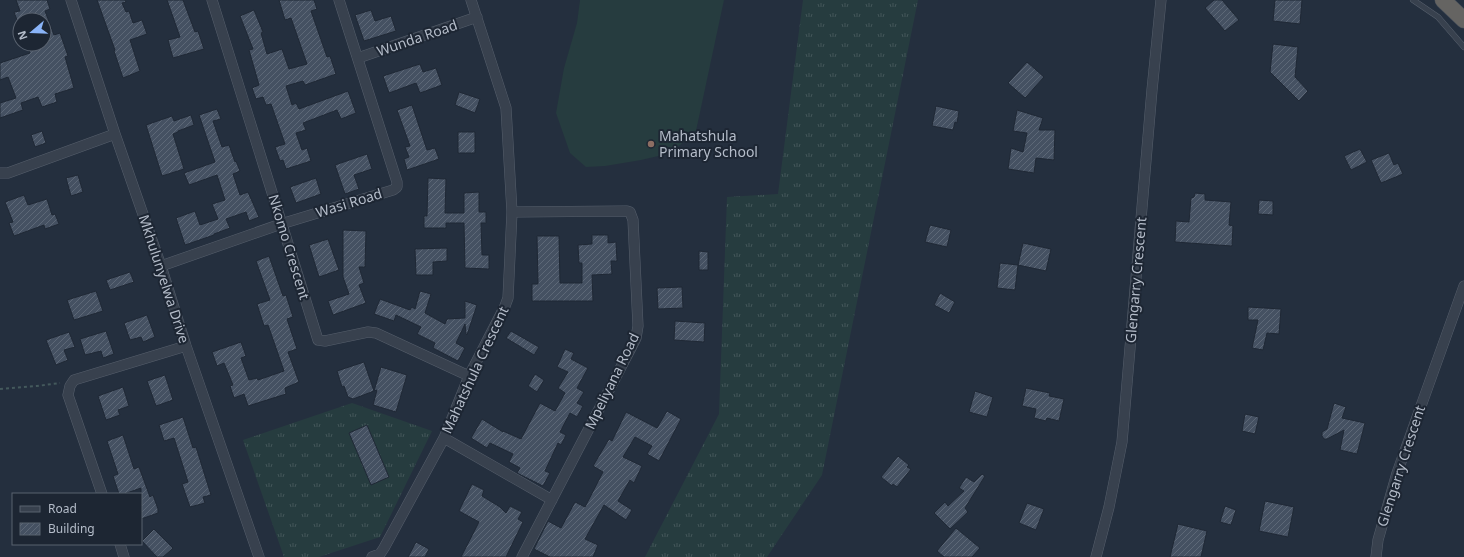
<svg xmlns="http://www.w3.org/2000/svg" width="1464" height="557" font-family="'Noto Sans',sans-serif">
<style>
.grass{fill:url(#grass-tufts)}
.garden{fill:#263c3f}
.building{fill:url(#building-hatch);stroke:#1f2835}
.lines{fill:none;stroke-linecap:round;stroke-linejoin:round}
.service-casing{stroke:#565f6c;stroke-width:6}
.minor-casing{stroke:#565f6c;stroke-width:11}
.trunk-casing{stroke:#434c59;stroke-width:17}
.path{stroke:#44595c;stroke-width:2;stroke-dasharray:3 3;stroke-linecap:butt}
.service{stroke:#38414e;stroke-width:5}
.minor{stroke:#38414e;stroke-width:10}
.trunk{stroke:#656462;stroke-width:16}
.education-dot{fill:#8d6e63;stroke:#1d2633;stroke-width:1.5}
.labels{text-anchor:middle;stroke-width:4;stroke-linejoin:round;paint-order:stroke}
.street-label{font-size:14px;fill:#b4bcc9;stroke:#1d2633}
.poi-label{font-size:14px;fill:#b4bcc9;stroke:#1d2633;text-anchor:start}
</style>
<defs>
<pattern id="grass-tufts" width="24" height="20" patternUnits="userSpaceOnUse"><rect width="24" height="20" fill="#263c3f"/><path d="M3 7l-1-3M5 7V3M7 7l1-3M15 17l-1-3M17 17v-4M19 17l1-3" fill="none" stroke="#435659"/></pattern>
<pattern id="building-hatch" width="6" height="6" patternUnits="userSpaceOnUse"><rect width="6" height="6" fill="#455162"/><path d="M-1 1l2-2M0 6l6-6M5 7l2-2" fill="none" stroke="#5d6877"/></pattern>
</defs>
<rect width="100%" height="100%" fill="#242f3e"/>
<path class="grass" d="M803 0H918L822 475 767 557H645L719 414 727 197 778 194Z
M352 403 432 431 380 537 319 557H284L243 440Z"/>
<path class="garden" d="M580 0H724L696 131 671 153 641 160 605 166 586 167 570 153 556 113 564 68 577 23Z"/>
<path class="building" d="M16 0H47L50 9 45 11 54 35 60 33 68 56 65 57 74 88 55 94 57 102 42 107 38 97 21 103 23 110 0 118V103L16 98 8 77 0 80V63L30 53 27 44H44V20H17L14 12 20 11Z
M97 0H125L126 2 122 3 126 12 129 11 133 23 142 20 147 34 130 40 140 71 123 78 114 51 115 50Z
M167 0H183L195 32 198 31 204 49 173 58 168 40 180 37Z
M279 0H314L317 9 311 11 327 57 330 56 336 74 305 85 303 81 286 86 292 105 296 103 299 109 348 91 356 113 341 119 337 110 303 123 306 130 296 133 302 150 307 148 311 161 286 169 283 160 280 161 275 147 285 144 271 104 266 105 263 97 256 99 252 88 259 85 249 50 253 49 240 16 254 10 263 32 261 33 267 54 282 49 289 69 307 64 291 18 285 20Z
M1214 0H1222L1239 20 1225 31 1205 8Z
M1275 0H1302L1300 24 1273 21Z
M371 10 375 21 391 16 396 31 364 41 355 15Z
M1273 44 1298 47 1295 77 1308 91 1299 101 1270 72Z
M1027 62 1044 77 1025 98 1008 83Z
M420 64 423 72 436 68 442 85 420 93 416 83 389 93 383 76Z
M459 92 480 99 475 113 455 105Z
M412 105 427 150 435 148 439 159 407 170 404 159 409 157 405 147 410 146 397 110Z
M936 106 959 111 957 123 955 122 953 130 932 126Z
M217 109 221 119 213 121 222 147 229 145 235 162 236 161 240 171 233 174 240 195 248 192 259 217 249 221 246 212 226 219 230 228 214 234V235L185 245 176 218 195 211 200 225 218 219 212 204 225 200 217 175 189 185 184 173 215 162 199 115Z
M1017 110 1043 118 1039 130H1055L1054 160 1036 158 1034 173 1008 169 1011 148 1023 152 1027 133 1013 131Z
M191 115 194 125 178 131V132L173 134 184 169 162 176 146 125 172 116 174 121Z
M42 131 46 143 35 147 31 135Z
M458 132H475V153H458Z
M1360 149 1367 162 1351 170 1344 156Z
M1389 153 1394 165 1398 163 1403 174 1381 183 1371 160Z
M367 154 372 169 354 175 359 189 345 194 335 165Z
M78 175 83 192 71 196 66 178Z
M316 178 321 194 296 203 290 187Z
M428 178 446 179 445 213H464V193L479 192V212H486V223H481L482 255H489V269L465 268 464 223H446V228H424V216H427Z
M1195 193 1205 194V200L1231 202 1229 225 1233 226 1232 246 1175 242 1176 221 1189 222 1191 198 1194 197Z
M24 195 28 205 47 199 52 215 55 214 59 224 45 229 44 225 14 236 9 223 13 222 5 202Z
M1259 200 1273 201V215L1258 214Z
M930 225 951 230 947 247 925 242Z
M343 230 366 231 365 267H359L364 283 359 285 366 303 333 315 328 301 349 294 343 277Z
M592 235H608V243L616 242 617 261H611L612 274 592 275 593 301H532V284H538L537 236H559L560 283H582V263H579L578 245 592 244Z
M328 239 339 270 319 277 309 245Z
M1023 243 1051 249 1046 271 1018 265Z
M447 248V261L433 262V275H416L415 249Z
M699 251 708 252V270H699Z
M269 256 283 296 286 295 293 317 287 319 297 349 288 352 299 382 285 388 286 394 248 406 244 394 234 398 230 386 233 385 224 363 217 366 212 352 241 342 246 356 241 358 249 380 257 378 258 380 284 371 268 325 264 326 257 304 270 300 256 261Z
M1000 263 1018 265 1015 290 997 288Z
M130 272 134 282 110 290 106 280Z
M682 287 683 308 658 309 657 288Z
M96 291 103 311 74 320 67 300Z
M420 291 431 294 425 313 445 324 447 319 465 318V301L477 305 467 335 466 334 465 324 456 343 465 348 458 361 433 348 435 343 417 334 421 327 396 315 394 321 374 314 380 299 410 310 412 307 415 309Z
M940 293 955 302 949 313 934 305Z
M1248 307 1281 309 1279 334 1267 333 1263 350 1252 348 1258 320H1248Z
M147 315 155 337 143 342 141 337 130 340 124 323Z
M675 321 705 323 704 342 674 340Z
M106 331 114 354 103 358 101 351 85 355 80 339Z
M511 331 539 347 534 355 506 338Z
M69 332 75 347 64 350 68 360 56 365 46 340Z
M565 349 574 353 571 359 588 368 577 388 584 392 577 403 583 406 577 417 570 413 560 432 566 435 561 445 558 443 545 471 550 473 543 486 517 473 520 468 509 462 513 454 490 443 487 448 471 438 482 419 503 432V431L521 439 540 403 555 411 565 393 558 388 568 372 557 367Z
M364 362 374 391 353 399 348 397 344 386 342 387 337 371Z
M381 367 407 375 396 412 373 405 377 390 374 391Z
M535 374 544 380 537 392 528 386Z
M165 375 173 400 156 406 147 381Z
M123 387 129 406 118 410 120 415 106 420 98 396Z
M1026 388 1050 393 1049 396 1064 399 1059 421 1047 418 1046 421 1034 418 1036 409 1022 406Z
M975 391 993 397 987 417 969 412Z
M1334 403 1346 407 1342 418 1365 423 1357 454 1340 450 1344 430 1327 439H1324L1322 436V432L1327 429Z
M667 411 681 419 659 461 647 454 652 446 635 437 623 457 642 466 634 483 630 480 618 501 632 510 626 520 604 505 585 539 598 545 593 557H550L534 549 548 521 561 528 575 502 585 507 603 472 593 466 609 439 612 441 626 412 657 428Z
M1245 414 1259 417 1255 434 1242 431Z
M183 417 193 448 196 447 211 495 203 497 205 503 190 507 182 484 188 482 174 438 164 441 159 425Z
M367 425 389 477 371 485 349 433Z
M123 435 134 469 139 467 150 497 153 495 158 509V513L141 519V488L124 494H119L113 476 118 474 107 441Z
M898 456 909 465 907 467 911 469 897 487 893 484 892 486 881 477Z
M982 474 985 476 965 508 968 512 950 529 934 513 945 502 948 506 964 491 959 488 966 477 974 482Z
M472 484 484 490 482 496 500 507 506 513 510 506 522 512 518 519 523 522 506 557H461L479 522 459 511Z
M1265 501 1294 507 1288 537 1259 531Z
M1027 503 1044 509 1036 530 1019 523Z
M1225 506 1236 510 1231 525 1220 522Z
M1178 524 1207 531 1201 557H1170Z
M956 528 980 548 972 557H944L937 551Z
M154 529 173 548 163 557H157L142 541Z
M416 542 429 549 425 557H408Z"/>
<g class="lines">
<defs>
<path id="service" d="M1413 0 1438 17 1464 47"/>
<path id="minor" d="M71 0 115 134 161 266 186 346 259 557
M212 0 318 340 325 341 368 332 376 333 469 376
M358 58 477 17
M0 173H8L115 134
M512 212 627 211 630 212 633 220 638 326 636 338 632 346 522 557
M161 266 281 224 393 190 397 187V182L339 0
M444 438 552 500
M102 494 68 395 70 386 74 380 186 346
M120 544 124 557
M372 557 380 554 384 548 444 438 469 376 505 306 508 298 512 212 506 108 471 0
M1096 557 1109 507 1122 442 1152 90 1161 0
M1376 557 1378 540 1397 473 1464 286"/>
<path id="trunk" d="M1443 0 1464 20"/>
</defs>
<use href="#service" class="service-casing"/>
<use href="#minor" class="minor-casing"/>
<use href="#trunk" class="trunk-casing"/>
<path class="path" d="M0 389 37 386 60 383"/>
<use href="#service" class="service"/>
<use href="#minor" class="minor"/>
<use href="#trunk" class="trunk"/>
</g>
<circle class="education-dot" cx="651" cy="144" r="4"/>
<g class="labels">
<g class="street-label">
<text transform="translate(417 38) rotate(-19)" y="5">Wunda Road</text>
<text transform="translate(349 203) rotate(-17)" y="5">Wasi Road</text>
<text transform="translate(289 247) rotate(73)" y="5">Nkomo Crescent</text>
<text transform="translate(164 279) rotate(72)" y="5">Mkhulunyelwa Drive</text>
<text transform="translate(1136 280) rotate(-85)" y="5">Glengarry Crescent</text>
<text transform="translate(475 370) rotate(-65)" y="5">Mahatshula Crescent</text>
<text transform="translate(612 381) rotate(-64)" y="5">Mpeliyana Road</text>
<text transform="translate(1401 466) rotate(-72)" y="5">Glengarry Crescent</text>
</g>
<g class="poi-label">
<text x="659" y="141">Mahatshula<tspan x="659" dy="16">Primary School</tspan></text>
</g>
</g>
<rect x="12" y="493" width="130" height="52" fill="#1d2633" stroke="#59626f"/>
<rect x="20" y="506" width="20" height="6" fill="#38414e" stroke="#59626f"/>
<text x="48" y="513" font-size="12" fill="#b4bcc9">Road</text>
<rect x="20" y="523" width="20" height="12" fill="url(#building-hatch)" stroke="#59626f"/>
<text x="48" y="533" font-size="12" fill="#b4bcc9">Building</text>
<g transform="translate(32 32) rotate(251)"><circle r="19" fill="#1d2633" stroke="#59626f"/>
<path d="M0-3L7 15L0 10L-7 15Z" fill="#8ab4f8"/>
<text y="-6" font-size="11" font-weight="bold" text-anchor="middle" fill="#b4bcc9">N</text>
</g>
</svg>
